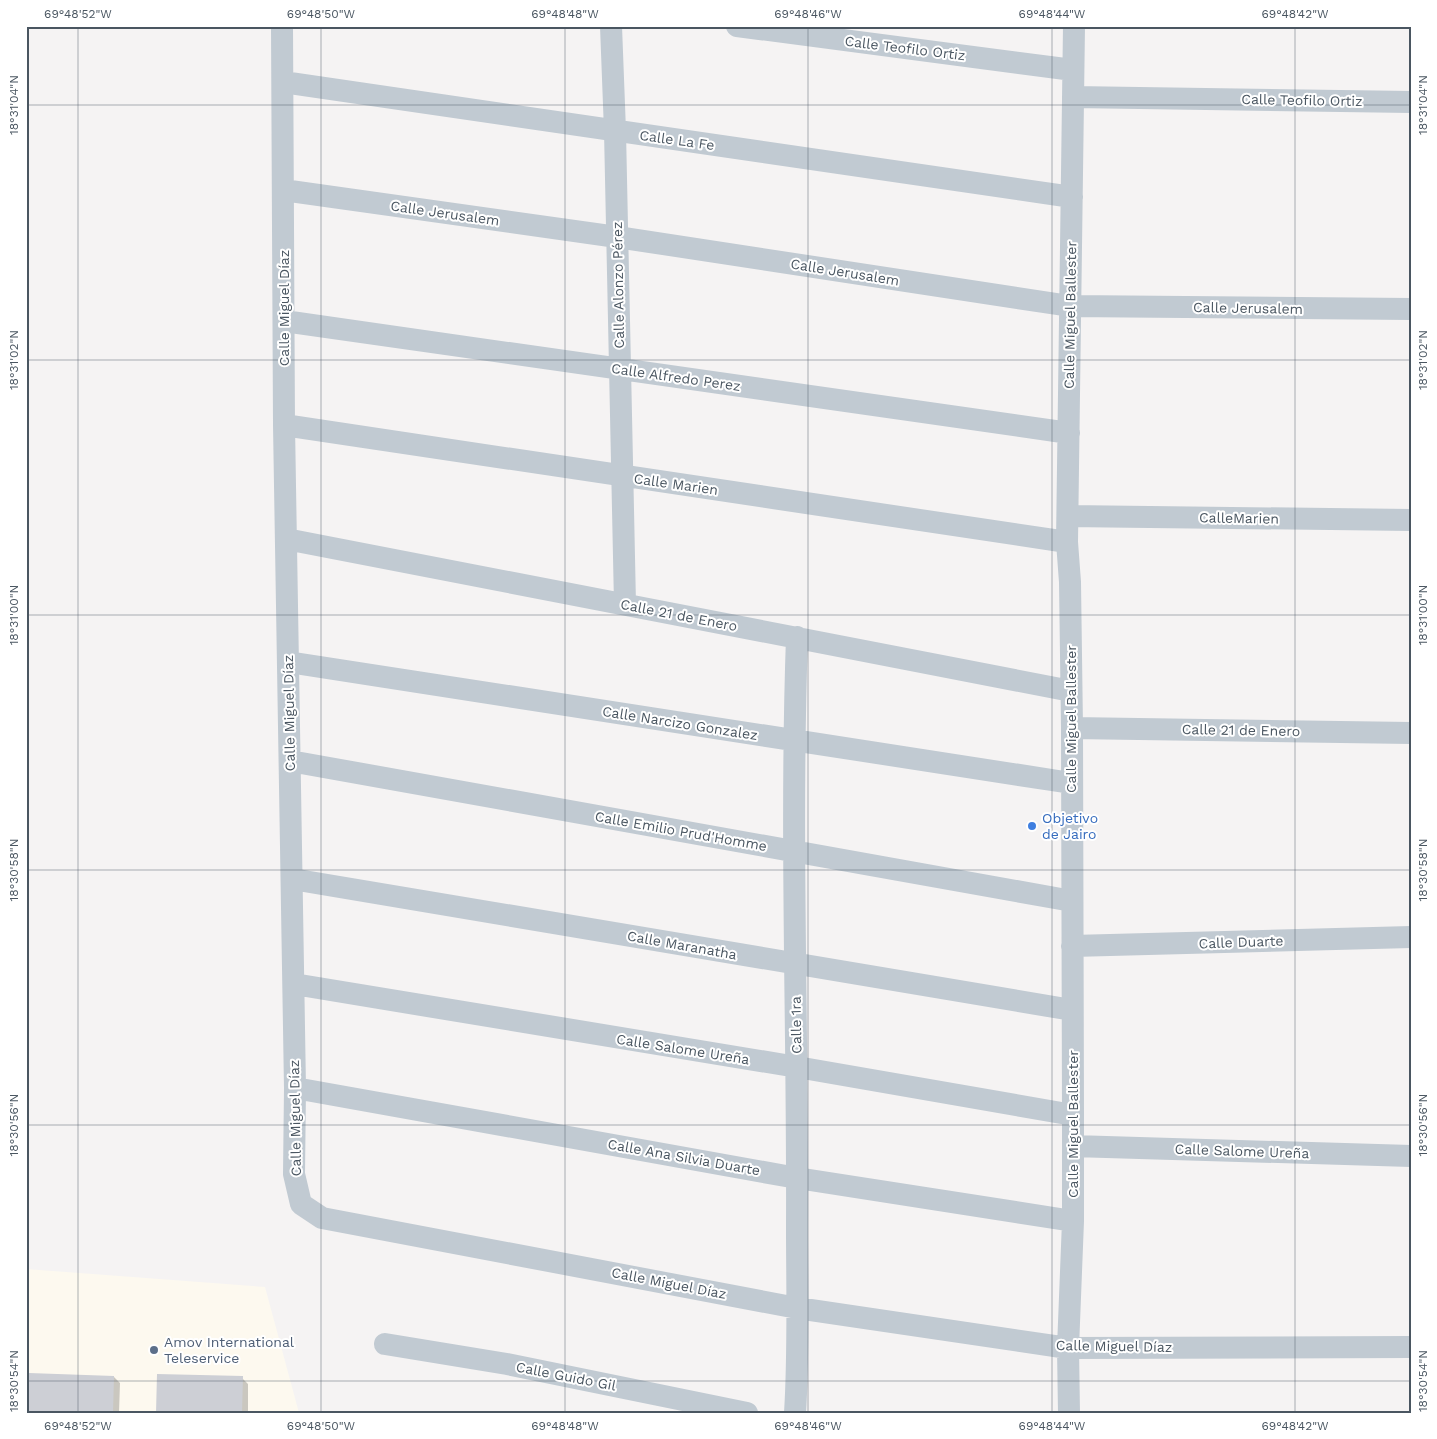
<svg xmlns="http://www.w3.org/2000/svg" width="1437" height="1439" font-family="'Work Sans',sans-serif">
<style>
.commercial{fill:#fdf9ef}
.shadow{fill:#0003}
.building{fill:#cdcfd5}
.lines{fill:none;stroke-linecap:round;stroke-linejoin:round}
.minor{stroke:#c1cad2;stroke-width:22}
.ticks{fill:none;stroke:#4a5661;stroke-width:1;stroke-opacity:0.45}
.shop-dot{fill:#3f7fe0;stroke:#fff;stroke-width:2}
.service-dot{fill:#5c6f8a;stroke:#fff;stroke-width:2}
.labels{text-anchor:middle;stroke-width:4;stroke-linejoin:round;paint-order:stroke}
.street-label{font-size:14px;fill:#4a5661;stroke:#fff}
.shop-label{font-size:14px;fill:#366cbe;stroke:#fff;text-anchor:start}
.service-label{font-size:14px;fill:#4e5e75;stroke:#fff;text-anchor:start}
.neatline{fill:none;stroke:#4a5661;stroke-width:2}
.ticks-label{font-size:12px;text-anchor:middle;fill:#4a5661}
</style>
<rect width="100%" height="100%" fill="#f5f3f3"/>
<path class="commercial" d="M26 1269 265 1287 299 1413H26Z"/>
<path class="shadow" d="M114 1377 120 1383 119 1413H29Z
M242 1378 248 1384V1413H157Z"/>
<path class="building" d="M29 1373 114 1376 113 1413H28Z
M157 1374 243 1376 242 1413H156Z"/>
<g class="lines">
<path class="minor" d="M282 26 284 425 295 1088 294 1174 301 1204 322 1218 797 1308 1068 1348 1411 1347
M611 26 615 131 625 604
M737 26 1073 70
M283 82 1072 197
M1073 97 1411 102
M283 190 617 237 1070 306 1411 309
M284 321 1069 433
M284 425 1067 542
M1068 516 1411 520
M286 539 1071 691
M288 662 1071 783
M1072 728 1411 733
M290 761 1072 901
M292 879 1072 1010
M1072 946 1411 937
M294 984 797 1067 1073 1115
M295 1088 797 1178 1073 1221
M1073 1146 1411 1156
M385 1344 507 1364 747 1413
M795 1413C799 1351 797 1288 797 1226 798 1029 790 834 797 637
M1069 1413 1068 1348 1073 1221V1115L1072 728 1070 582 1067 542 1074 26"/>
</g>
<path class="ticks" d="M78 26V1413M321 26V1413M565 26V1413M808 26V1413M1052 26V1413M1295 26V1413M26 105H1411M26 360H1411M26 615H1411M26 870H1411M26 1125H1411M26 1381H1411"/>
<circle class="shop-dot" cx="1032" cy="826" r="5"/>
<circle class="service-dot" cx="154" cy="1350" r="5"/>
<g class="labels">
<g class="street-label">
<text transform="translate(905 48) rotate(7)" y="5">Calle Teofilo Ortiz</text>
<text transform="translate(1302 100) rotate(1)" y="5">Calle Teofilo Ortiz</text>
<text transform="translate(677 140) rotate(8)" y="5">Calle La Fe</text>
<text transform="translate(445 213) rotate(8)" y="5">Calle Jerusalem</text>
<text transform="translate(845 272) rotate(9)" y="5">Calle Jerusalem</text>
<text transform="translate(618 285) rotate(-91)" y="5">Calle Alonzo Pérez</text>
<text transform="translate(284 308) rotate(-90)" y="5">Calle Miguel Díaz</text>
<text transform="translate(1248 308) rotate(1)" y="5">Calle Jerusalem</text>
<text transform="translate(1070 315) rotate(-89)" y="5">Calle Miguel Ballester</text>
<text transform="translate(676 377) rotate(8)" y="5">Calle Alfredo Perez</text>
<text transform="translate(676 484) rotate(8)" y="5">Calle Marien</text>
<text transform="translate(1239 518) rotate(1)" y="5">CalleMarien</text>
<text transform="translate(679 615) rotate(11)" y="5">Calle 21 de Enero</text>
<text transform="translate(289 713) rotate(-91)" y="5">Calle Miguel Díaz</text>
<text transform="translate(1071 719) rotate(-90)" y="5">Calle Miguel Ballester</text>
<text transform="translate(680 723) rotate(9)" y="5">Calle Narcizo Gonzalez</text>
<text transform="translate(1241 730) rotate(1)" y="5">Calle 21 de Enero</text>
<text transform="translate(681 831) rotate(10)" y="5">Calle Emilio Prud'Homme</text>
<text transform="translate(1241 942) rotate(-2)" y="5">Calle Duarte</text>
<text transform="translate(682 945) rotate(10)" y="5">Calle Maranatha</text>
<text transform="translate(796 1025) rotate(-91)" y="5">Calle 1ra</text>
<text transform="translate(683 1049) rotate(9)" y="5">Calle Salome Ureña</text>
<text transform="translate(295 1118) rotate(-91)" y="5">Calle Miguel Díaz</text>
<text transform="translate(1073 1124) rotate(-90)" y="5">Calle Miguel Ballester</text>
<text transform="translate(1242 1151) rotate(2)" y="5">Calle Salome Ureña</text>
<text transform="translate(684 1157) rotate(10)" y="5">Calle Ana Silvia Duarte</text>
<text transform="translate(669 1283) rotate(11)" y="5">Calle Miguel Díaz</text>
<text transform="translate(1114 1346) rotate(1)" y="5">Calle Miguel Díaz</text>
<text transform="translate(566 1376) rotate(11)" y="5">Calle Guido Gil</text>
</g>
<g class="shop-label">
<text x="1042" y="823">Objetivo<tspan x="1042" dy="16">de Jairo</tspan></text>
</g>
<g class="service-label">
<text x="164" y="1347">Amov International<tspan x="164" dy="16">Teleservice</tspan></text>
</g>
</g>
<rect width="1437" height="1439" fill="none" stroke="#ffffff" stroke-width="55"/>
<rect x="28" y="28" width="1382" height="1384" class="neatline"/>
<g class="ticks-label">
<text x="78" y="18">69°48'52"W</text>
<text x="321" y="18">69°48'50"W</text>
<text x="565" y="18">69°48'48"W</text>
<text x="808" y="18">69°48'46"W</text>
<text x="1052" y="18">69°48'44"W</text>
<text x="1295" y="18">69°48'42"W</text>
<text transform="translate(14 105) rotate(-90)" y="4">18°31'04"N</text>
<text transform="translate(1423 105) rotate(-90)" y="4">18°31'04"N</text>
<text transform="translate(14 360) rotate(-90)" y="4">18°31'02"N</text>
<text transform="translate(1423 360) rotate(-90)" y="4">18°31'02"N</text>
<text transform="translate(14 615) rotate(-90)" y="4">18°31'00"N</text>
<text transform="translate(1423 615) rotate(-90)" y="4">18°31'00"N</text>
<text transform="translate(14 870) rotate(-90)" y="4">18°30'58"N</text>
<text transform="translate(1423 870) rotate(-90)" y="4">18°30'58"N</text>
<text transform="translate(14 1125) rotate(-90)" y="4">18°30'56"N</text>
<text transform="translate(1423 1125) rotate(-90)" y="4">18°30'56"N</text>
<text transform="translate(14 1381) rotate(-90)" y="4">18°30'54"N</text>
<text transform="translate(1423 1381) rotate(-90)" y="4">18°30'54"N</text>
<text x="78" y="1430">69°48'52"W</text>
<text x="321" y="1430">69°48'50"W</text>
<text x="565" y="1430">69°48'48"W</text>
<text x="808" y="1430">69°48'46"W</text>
<text x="1052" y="1430">69°48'44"W</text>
<text x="1295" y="1430">69°48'42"W</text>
</g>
</svg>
